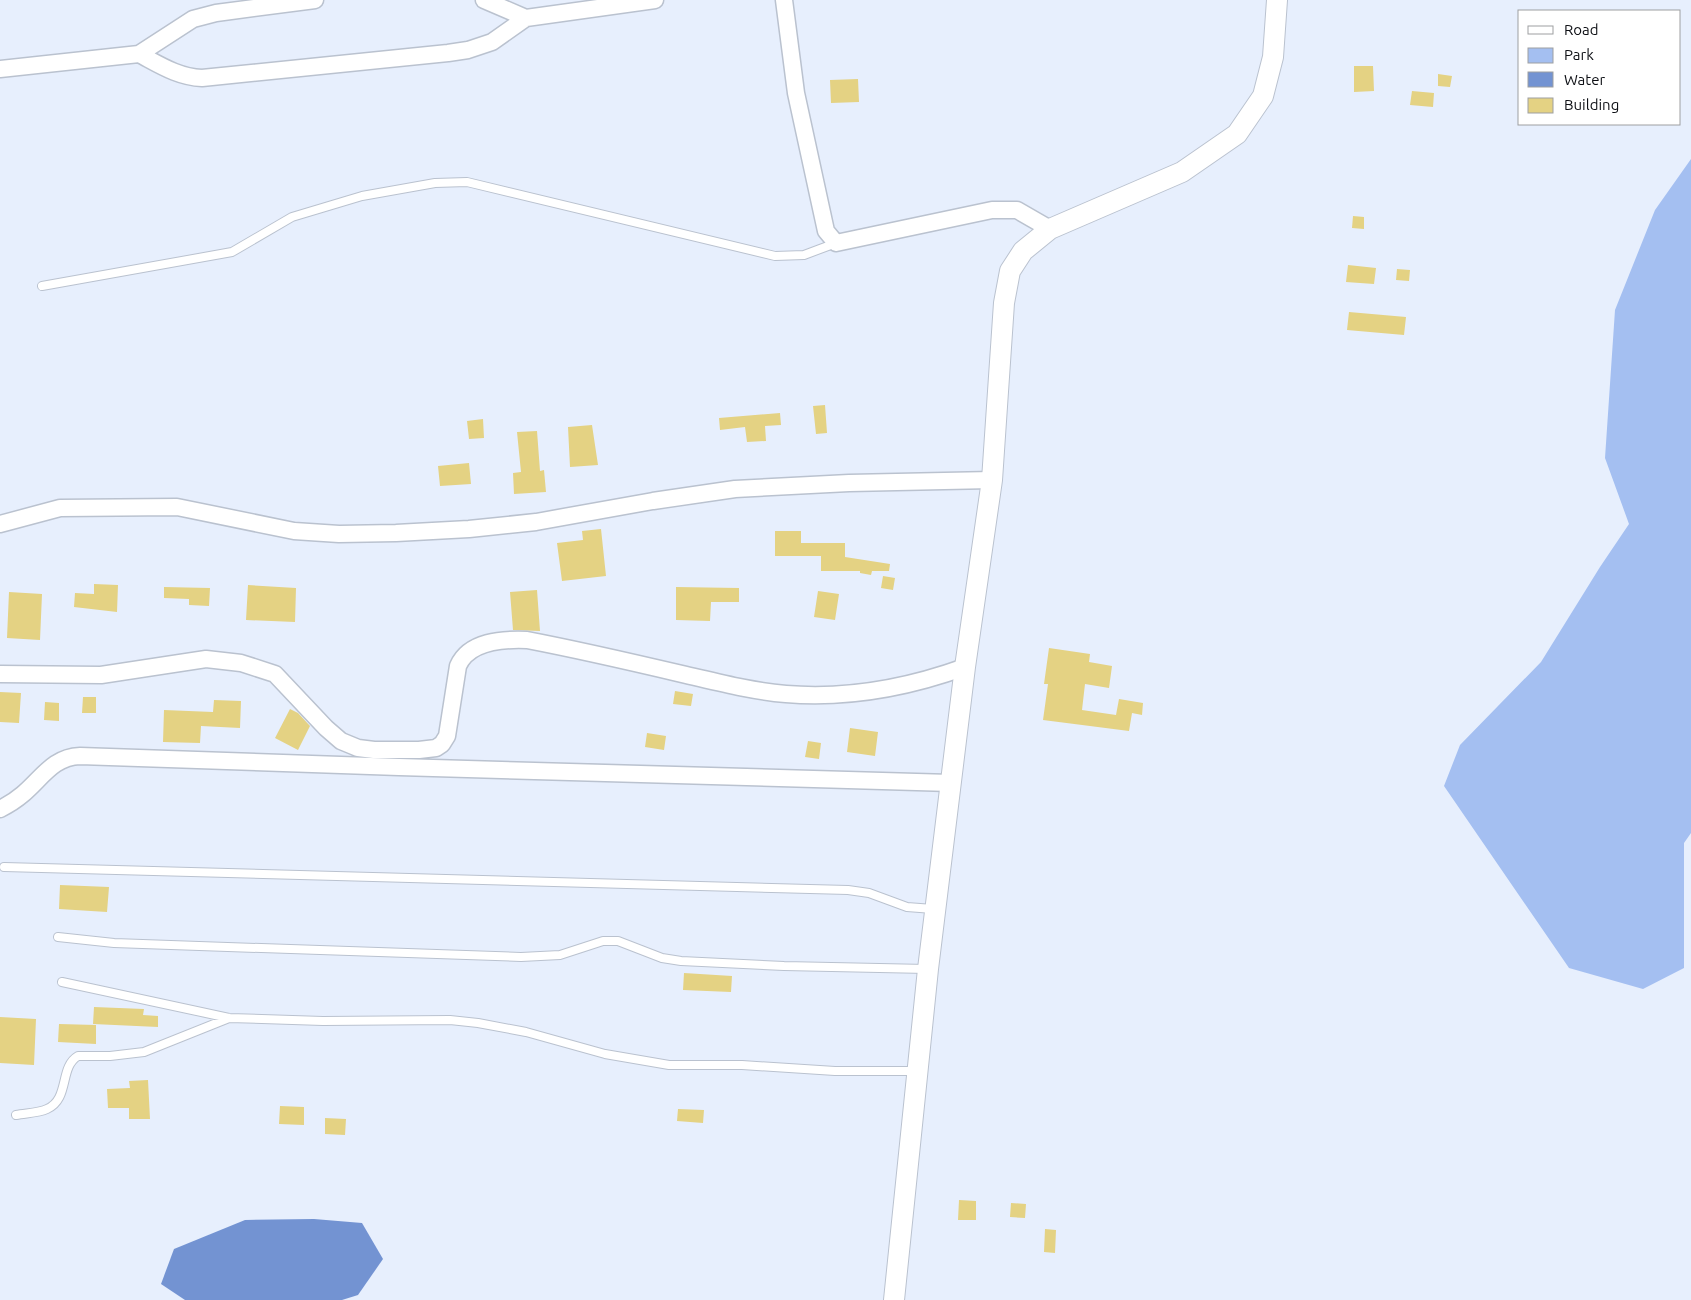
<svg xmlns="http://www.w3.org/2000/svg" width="1691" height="1300" font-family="Ubuntu,sans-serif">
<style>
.green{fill:#a4bff1}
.water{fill:#7393d2}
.building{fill:#e4d283}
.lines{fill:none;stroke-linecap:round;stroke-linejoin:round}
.service-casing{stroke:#bac2cf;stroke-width:10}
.minor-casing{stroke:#bac2cf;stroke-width:19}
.tertiary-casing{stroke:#bac2cf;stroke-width:22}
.service{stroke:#fff;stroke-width:8}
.minor{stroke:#fff;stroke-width:16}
.tertiary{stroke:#fff;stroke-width:20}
</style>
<rect width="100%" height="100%" fill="#e7effd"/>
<path class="green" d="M1691 159V833L1684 843V968L1643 989 1569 968 1444 786 1460 745 1541 662 1600 567 1629 524 1605 458 1615 310 1655 210Z"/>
<path class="water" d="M314 1219 362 1223 383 1259 358 1295 342 1300H185L161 1284 174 1249 245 1220Z"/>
<path class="building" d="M1354 66H1373L1374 91 1354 92Z
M1438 74 1452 76 1450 87 1438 86Z
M858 79 859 102 831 103 830 80Z
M1412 91 1434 93 1433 107 1410 105Z
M1353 216 1364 217V229L1352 228Z
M1348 265 1376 268 1374 284 1346 282Z
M1397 269 1410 270 1409 281 1396 280Z
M1349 312 1406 317 1404 335 1347 330Z
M825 405 827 433 816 434 813 406Z
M780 413 781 425 765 426 766 441 747 442 745 427 720 430 719 418Z
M483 419 484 438 469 439 467 421Z
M592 425 598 465 570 467 568 427Z
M537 431 540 471 544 470 546 492 514 494 513 473 521 472 517 432Z
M469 463 471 484 440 486 438 466Z
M601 529 606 576 562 581 557 543 583 540 582 531Z
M775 531H801V543H845V557L890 564 889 571H872L871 575 860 573V571H821V556H775Z
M883 576 895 578 893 590 881 588Z
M94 584 118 585 117 612 74 607 75 593 94 594Z
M248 585 296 588 295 622 246 620Z
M164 587 210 588 209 606 189 605V599L164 598Z
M676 587 739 588V602H711L710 621 676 620Z
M537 590 540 631 513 630 510 592Z
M818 591 839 594 835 620 814 617Z
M9 592 42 594 40 640 7 638Z
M1049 648 1090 654 1089 662 1112 666 1109 688 1085 684 1082 710 1116 715 1119 699 1143 703 1142 715 1132 713 1129 731 1043 720 1048 684H1044Z
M675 691 693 694 691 706 673 704Z
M0 692 21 693 19 723 0 722Z
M83 697H96V713H82Z
M214 700 241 701 240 728 201 726 200 743 163 742 164 710 213 712Z
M45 702 59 703V721L44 720Z
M290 709 298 713 310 726 298 750 275 738Z
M850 728 878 732 875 756 847 752Z
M647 733 666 736 664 750 645 747Z
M808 741 821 743 819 759 805 757Z
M60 885 109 887 107 912 59 909Z
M684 973 732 976 731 992 683 990Z
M94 1007 144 1009 143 1015 158 1016V1027L93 1024Z
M0 1017 36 1019 34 1065 0 1063Z
M59 1024 96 1025V1044L58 1042Z
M148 1080 150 1119H129V1108H108L107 1089 130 1088 129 1081Z
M280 1106 304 1107V1125L279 1124Z
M678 1109 704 1110 703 1123 677 1121Z
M325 1118 346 1119 345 1135 325 1134Z
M959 1200 976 1201V1220H958Z
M1011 1203 1026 1204 1025 1218 1010 1217Z
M1045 1229 1056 1230 1055 1253 1044 1252Z"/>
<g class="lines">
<defs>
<path id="service" d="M42 286 232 252 292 217 362 196 435 183 467 182 775 256 804 255 836 243
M4 867 848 890 869 893 907 907 933 909
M58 937 114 943 521 957 560 955 603 941H618L662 958 681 961 784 966 927 969
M62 982 229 1018 323 1021 450 1020 478 1023 526 1032 605 1054 669 1065H742L835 1071H917
M16 1115C26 1113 38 1113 47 1109 70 1099 59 1067 78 1056H110L144 1052 229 1018"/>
<path id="minor" d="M484 0 526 18
M784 0 796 93 826 231 836 243 992 210H1017L1050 229
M139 54C160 65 178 77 202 78L448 53 468 50 492 42 526 18 655 0
M0 69 139 54 193 19 216 13 315 0
M0 524 60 508 177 507 294 531 339 534 396 533 469 529 536 522 653 501 735 489 849 483 992 480
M0 674 101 675 206 659 241 663 275 674 326 728 341 741 358 748 374 750H419L436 748 442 744 447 736 458 666C469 641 502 639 527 640 579 650 631 662 682 674 717 682 751 691 786 694 848 699 907 688 965 667
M0 809C8 805 16 800 23 794 42 778 53 757 80 756L399 767 951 783"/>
<path id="tertiary" d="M894 1300 928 969 965 667 992 480 1004 303 1010 271 1023 251 1050 229 1182 172 1237 134 1263 96 1273 57 1277 0"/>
</defs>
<use href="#service" class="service-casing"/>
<use href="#minor" class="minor-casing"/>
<use href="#tertiary" class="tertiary-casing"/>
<use href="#service" class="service"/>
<use href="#minor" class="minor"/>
<use href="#tertiary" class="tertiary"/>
</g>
<rect x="1518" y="10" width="162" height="115" fill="#ffffff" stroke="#9e9fa1"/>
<rect x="1528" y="26" width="25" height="8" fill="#ffffff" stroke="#9e9fa1"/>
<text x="1564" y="35" font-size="15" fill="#0d0f14">Road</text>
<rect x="1528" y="48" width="25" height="15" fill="#a4bff1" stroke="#9e9fa1"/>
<text x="1564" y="60" font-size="15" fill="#0d0f14">Park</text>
<rect x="1528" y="72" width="25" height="15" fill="#7393d2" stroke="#9e9fa1"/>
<text x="1564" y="85" font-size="15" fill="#0d0f14">Water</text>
<rect x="1528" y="98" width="25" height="15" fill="#e4d283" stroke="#9e9fa1"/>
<text x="1564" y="110" font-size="15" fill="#0d0f14">Building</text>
</svg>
